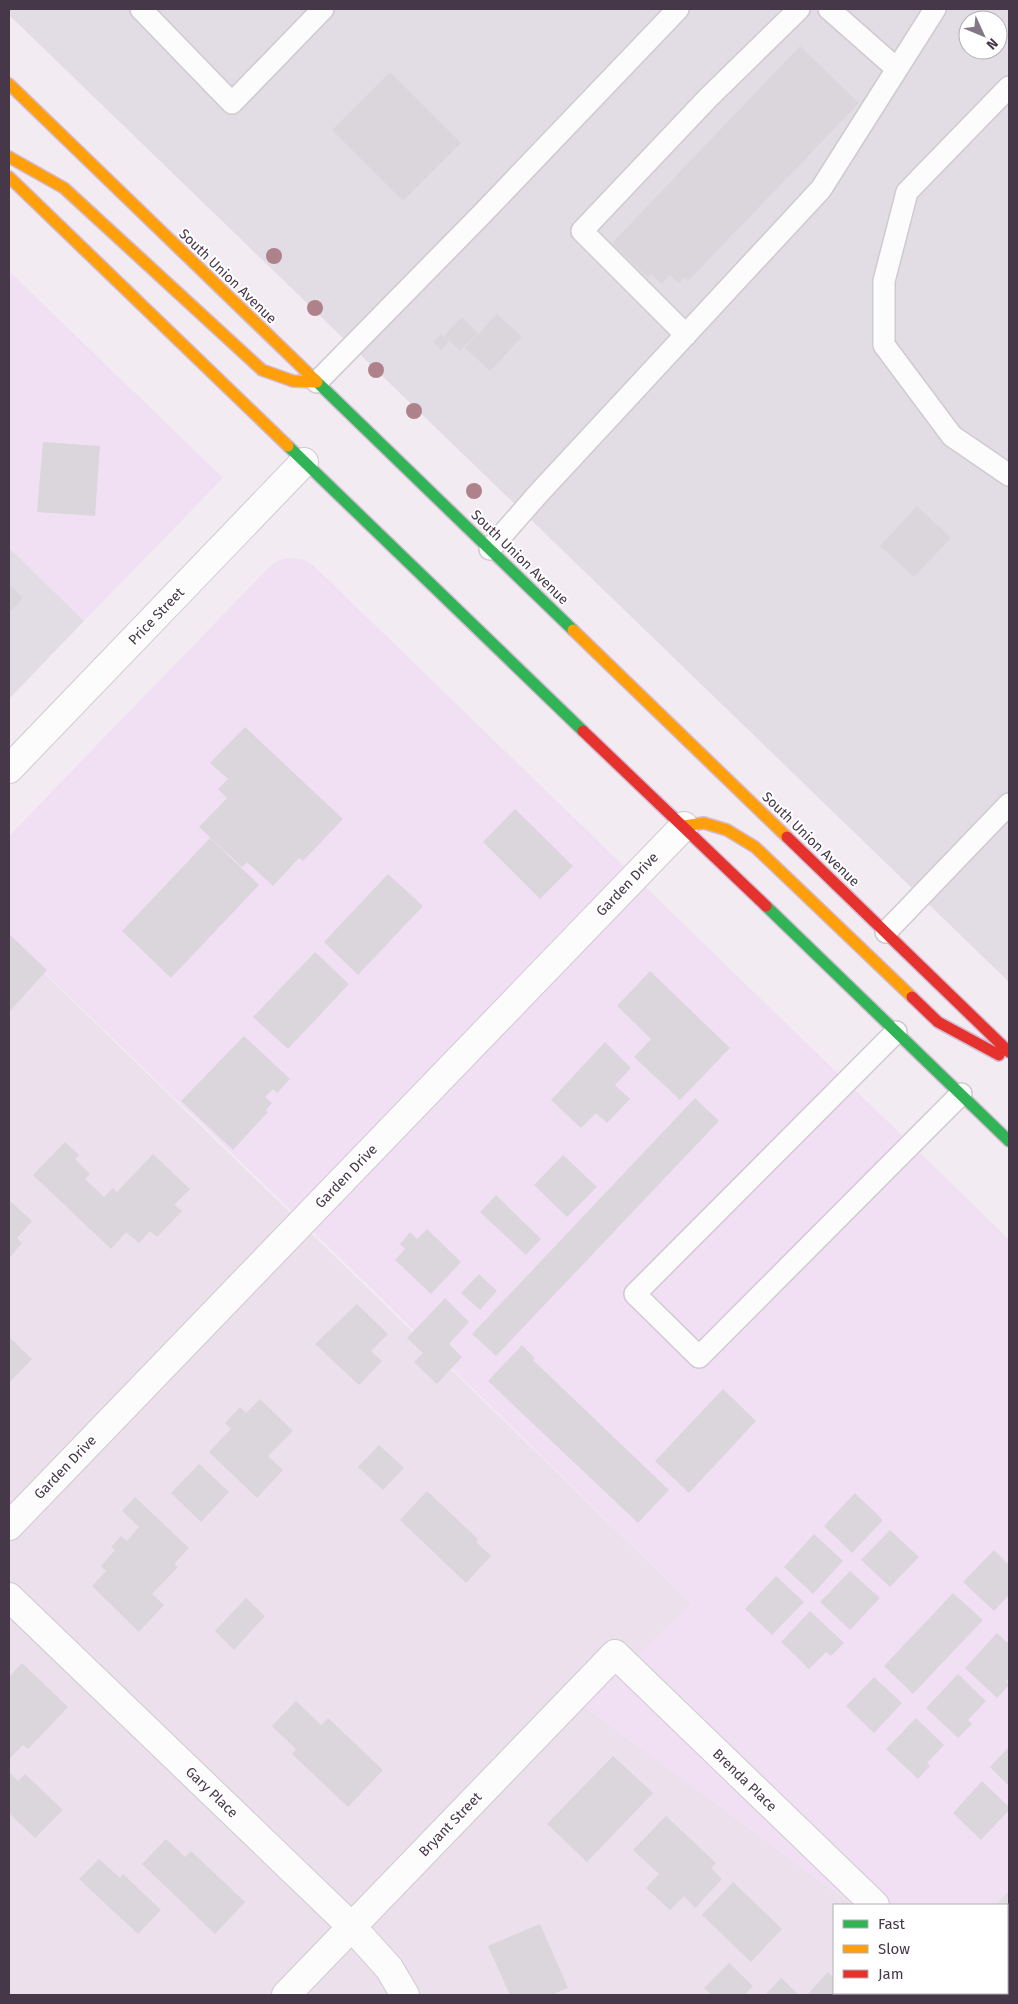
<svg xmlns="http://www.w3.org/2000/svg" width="1018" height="2004" font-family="'Fira Sans',sans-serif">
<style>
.residential{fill:#ebe0ec}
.commercial{fill:#f1e0f4}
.industrial{fill:#e2dce4;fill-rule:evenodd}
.building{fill:#dbd5dc}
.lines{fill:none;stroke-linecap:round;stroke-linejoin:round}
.lane-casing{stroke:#d0cad0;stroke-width:24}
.street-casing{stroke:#d0cad0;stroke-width:30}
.fast-casing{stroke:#d3bad4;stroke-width:14}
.slow-casing{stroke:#d3bad4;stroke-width:14}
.jam-casing{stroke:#d3bad4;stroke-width:14}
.lane{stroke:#fdfcfd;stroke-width:21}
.street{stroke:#fdfcfd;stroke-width:28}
.fast{stroke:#30b455;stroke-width:11}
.slow{stroke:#ff9f0a;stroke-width:11}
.jam{stroke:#e5322d;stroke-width:11}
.tree{fill:#af828b}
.labels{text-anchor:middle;stroke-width:4;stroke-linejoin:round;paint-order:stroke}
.street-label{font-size:14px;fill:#463848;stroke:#fff}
</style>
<rect width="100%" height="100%" fill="#f2ecf2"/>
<path class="residential" d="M9 939 692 1604 584 1706 853 1905H834V1993H962L965 1995H9Z"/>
<path class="commercial" d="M9 271 223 478 84 621 9 548Z
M290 558 302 559 312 564 1009 1239V1891L995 1905H853L584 1706 692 1604 336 1254 9 938V836L269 567 279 560Z"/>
<path class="industrial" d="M9 9H1009V982L9 15ZM968 20H998V50H968Z
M9 548 84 621 9 699Z
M1009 1891V1972L1007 1969V1905H995Z"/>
<path class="building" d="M800 46 859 103 688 281 685 277 679 283 670 275 662 284 651 274 648 278 612 243Z
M390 72 461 143 403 201 332 130Z
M497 314 522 337 490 371 465 348Z
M462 317 478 333 460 351 444 336Z
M441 334 449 342 441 350 433 342Z
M43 442 100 446 95 516 37 512Z
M917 506 951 538 914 577 880 546Z
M9 584 23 598 9 613Z
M245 727 343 819 303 861 299 858 273 886 247 862 242 867 199 827 227 798 218 789 228 779 210 763Z
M515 809 573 866 540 899 483 842Z
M210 838 259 885 171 978 122 931Z
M388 874 423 906 358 975 324 942Z
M9 934 47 970 9 1012Z
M315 952 349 984 288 1049 253 1017Z
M650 971 730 1048 680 1100 634 1057 651 1039 617 1006Z
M244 1036 290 1079 277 1093 273 1089 265 1097 272 1103 266 1110 268 1112 233 1150 181 1101Z
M605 1042 631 1068 615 1085 630 1099 607 1123 596 1113 581 1128 551 1100Z
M695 1098 719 1121 496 1356 472 1334Z
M65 1142 79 1155 75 1159 90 1174 85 1179 104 1197 113 1188 117 1192 153 1154 190 1189 174 1205 182 1211 157 1237 150 1231 139 1243 126 1232 111 1249 33 1175Z
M563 1155 597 1187 567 1217 534 1185Z
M496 1195 541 1239 526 1255 480 1212Z
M9 1200 32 1221 17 1238 22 1243 9 1258Z
M427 1229 461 1262 431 1294 395 1260 405 1249 400 1244 410 1232 417 1239Z
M479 1274 497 1291 480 1310 461 1293Z
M445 1298 469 1322 449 1344 462 1357 437 1384 414 1362 423 1353 407 1338Z
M357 1304 388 1334 371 1351 382 1361 359 1385 315 1344Z
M9 1337 32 1359 9 1383Z
M522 1345 535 1358 533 1360 669 1490 638 1523 488 1381Z
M723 1389 756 1421 689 1493 655 1461Z
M260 1399 293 1431 268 1456 283 1470 257 1498 209 1452 231 1429 225 1423 240 1407 246 1413Z
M379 1445 404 1468 383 1490 358 1467Z
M199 1464 229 1492 201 1522 171 1493Z
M427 1491 478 1539 476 1542 491 1556 466 1583 400 1520Z
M855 1493 883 1520 852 1553 824 1526Z
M135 1497 189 1548 174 1564 178 1567 152 1594 164 1605 139 1632 92 1586 106 1571 101 1566 115 1550 111 1547 121 1536 127 1541 139 1527 122 1511Z
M890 1530 919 1557 890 1587 861 1560Z
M814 1534 843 1561 813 1594 784 1567Z
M994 1550 1009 1565V1595L994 1611 963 1582Z
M850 1571 880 1598 850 1630 820 1602Z
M776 1576 804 1602 772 1635 745 1609Z
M953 1593 983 1620 913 1694 884 1666Z
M246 1598 265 1616 234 1650 215 1631Z
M810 1611 844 1643 831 1656 826 1652 809 1669 781 1642Z
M997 1633 1009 1644V1678L1006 1682 1009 1685 997 1698 965 1668Z
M22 1663 68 1707 28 1749 23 1745 9 1759V1677Z
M958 1674 986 1701 968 1720 972 1724 958 1738 926 1708Z
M874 1677 902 1703 874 1733 846 1706Z
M296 1701 321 1725 328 1718 383 1770 348 1807 292 1754 296 1749 272 1726Z
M916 1718 944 1745 927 1763 930 1766 918 1779 886 1749Z
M1009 1747V1786L990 1767Z
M613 1756 653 1793 587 1862 547 1824Z
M9 1772 18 1781 25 1774 63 1810 35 1838 9 1813Z
M982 1781 1009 1807V1810L981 1840 953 1813Z
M666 1816 716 1863 711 1868 722 1879 695 1908 684 1896 670 1910 646 1888 659 1874 633 1850Z
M166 1839 185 1857 191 1851 245 1902 215 1934 142 1864Z
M99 1859 120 1878 123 1874 161 1910 138 1934 79 1879Z
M733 1882 782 1929 751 1962 702 1915Z
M540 1924 568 1988 551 1995H510L488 1946Z
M729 1963 753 1986 744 1995H712L704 1988Z
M828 1972 834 1978V1993H849L852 1995H807Z
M781 1978 799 1995H765Z"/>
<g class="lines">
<defs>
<path id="lane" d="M141 9 232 103 323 9
M829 9 897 69
M1009 87 907 192 884 281V345L952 436 1009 475
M686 335 582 231 708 98 799 9
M317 382 482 214 678 9
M490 549 538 494 821 189 935 9
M886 932 1009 804
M896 1032 635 1294 699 1357 961 1094"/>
<path id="street" d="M9 769 304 462
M9 1526 684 826
M9 1597 352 1927 389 1968 405 1995
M966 1993 968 1995
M286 1995 615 1654 875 1905"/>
<path id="fast" d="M314 379 573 630
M288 446 583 731
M766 906 1009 1141"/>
<path id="slow" d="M9 84 314 379
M9 157 64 188 262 370 293 381 317 382
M9 177 288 446
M573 630 787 837
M684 826 704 823 727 830 755 847 912 997"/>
<path id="jam" d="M583 731 766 906
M787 837 1009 1052
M912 997 938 1022 999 1055"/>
</defs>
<use href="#lane" class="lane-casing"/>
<use href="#street" class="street-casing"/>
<use href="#fast" class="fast-casing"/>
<use href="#slow" class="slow-casing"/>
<use href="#jam" class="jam-casing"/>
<use href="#lane" class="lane"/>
<use href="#street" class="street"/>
<use href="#fast" class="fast"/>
<use href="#slow" class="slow"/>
<use href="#jam" class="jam"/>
</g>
<g class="tree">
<circle cx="274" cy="256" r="8"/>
<circle cx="315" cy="308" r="8"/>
<circle cx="376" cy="370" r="8"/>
<circle cx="414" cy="411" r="8"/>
<circle cx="474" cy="491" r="8"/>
</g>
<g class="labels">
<g class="street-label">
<text transform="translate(228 276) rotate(44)" y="5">South Union Avenue</text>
<text transform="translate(520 557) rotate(44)" y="5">South Union Avenue</text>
<text transform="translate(156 616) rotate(-46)" y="5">Price Street</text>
<text transform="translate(811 839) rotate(44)" y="5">South Union Avenue</text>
<text transform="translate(627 884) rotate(-46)" y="5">Garden Drive</text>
<text transform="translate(346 1176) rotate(-46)" y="5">Garden Drive</text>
<text transform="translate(65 1467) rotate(-46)" y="5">Garden Drive</text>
<text transform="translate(745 1780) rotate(44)" y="5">Brenda Place</text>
<text transform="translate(212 1792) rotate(44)" y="5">Gary Place</text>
<text transform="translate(450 1824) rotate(-46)" y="5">Bryant Street</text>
</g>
</g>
<rect width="1018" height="2004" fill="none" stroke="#463848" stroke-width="20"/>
<rect x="833" y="1904" width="175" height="90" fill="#ffffff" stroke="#b5afb6"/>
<rect x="843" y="1920" width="25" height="8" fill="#30b455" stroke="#b5afb6"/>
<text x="878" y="1929" font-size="15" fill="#463848">Fast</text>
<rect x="843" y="1945" width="25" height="8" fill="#ff9f0a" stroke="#b5afb6"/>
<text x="878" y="1954" font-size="15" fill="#463848">Slow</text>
<rect x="843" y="1970" width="25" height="8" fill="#e5322d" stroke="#b5afb6"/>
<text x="878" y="1979" font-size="15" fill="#463848">Jam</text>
<g transform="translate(983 35) rotate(134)"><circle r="24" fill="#ffffff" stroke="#b5afb6"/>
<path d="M0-4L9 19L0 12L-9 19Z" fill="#827784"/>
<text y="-8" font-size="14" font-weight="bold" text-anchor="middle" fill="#463848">N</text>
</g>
</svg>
